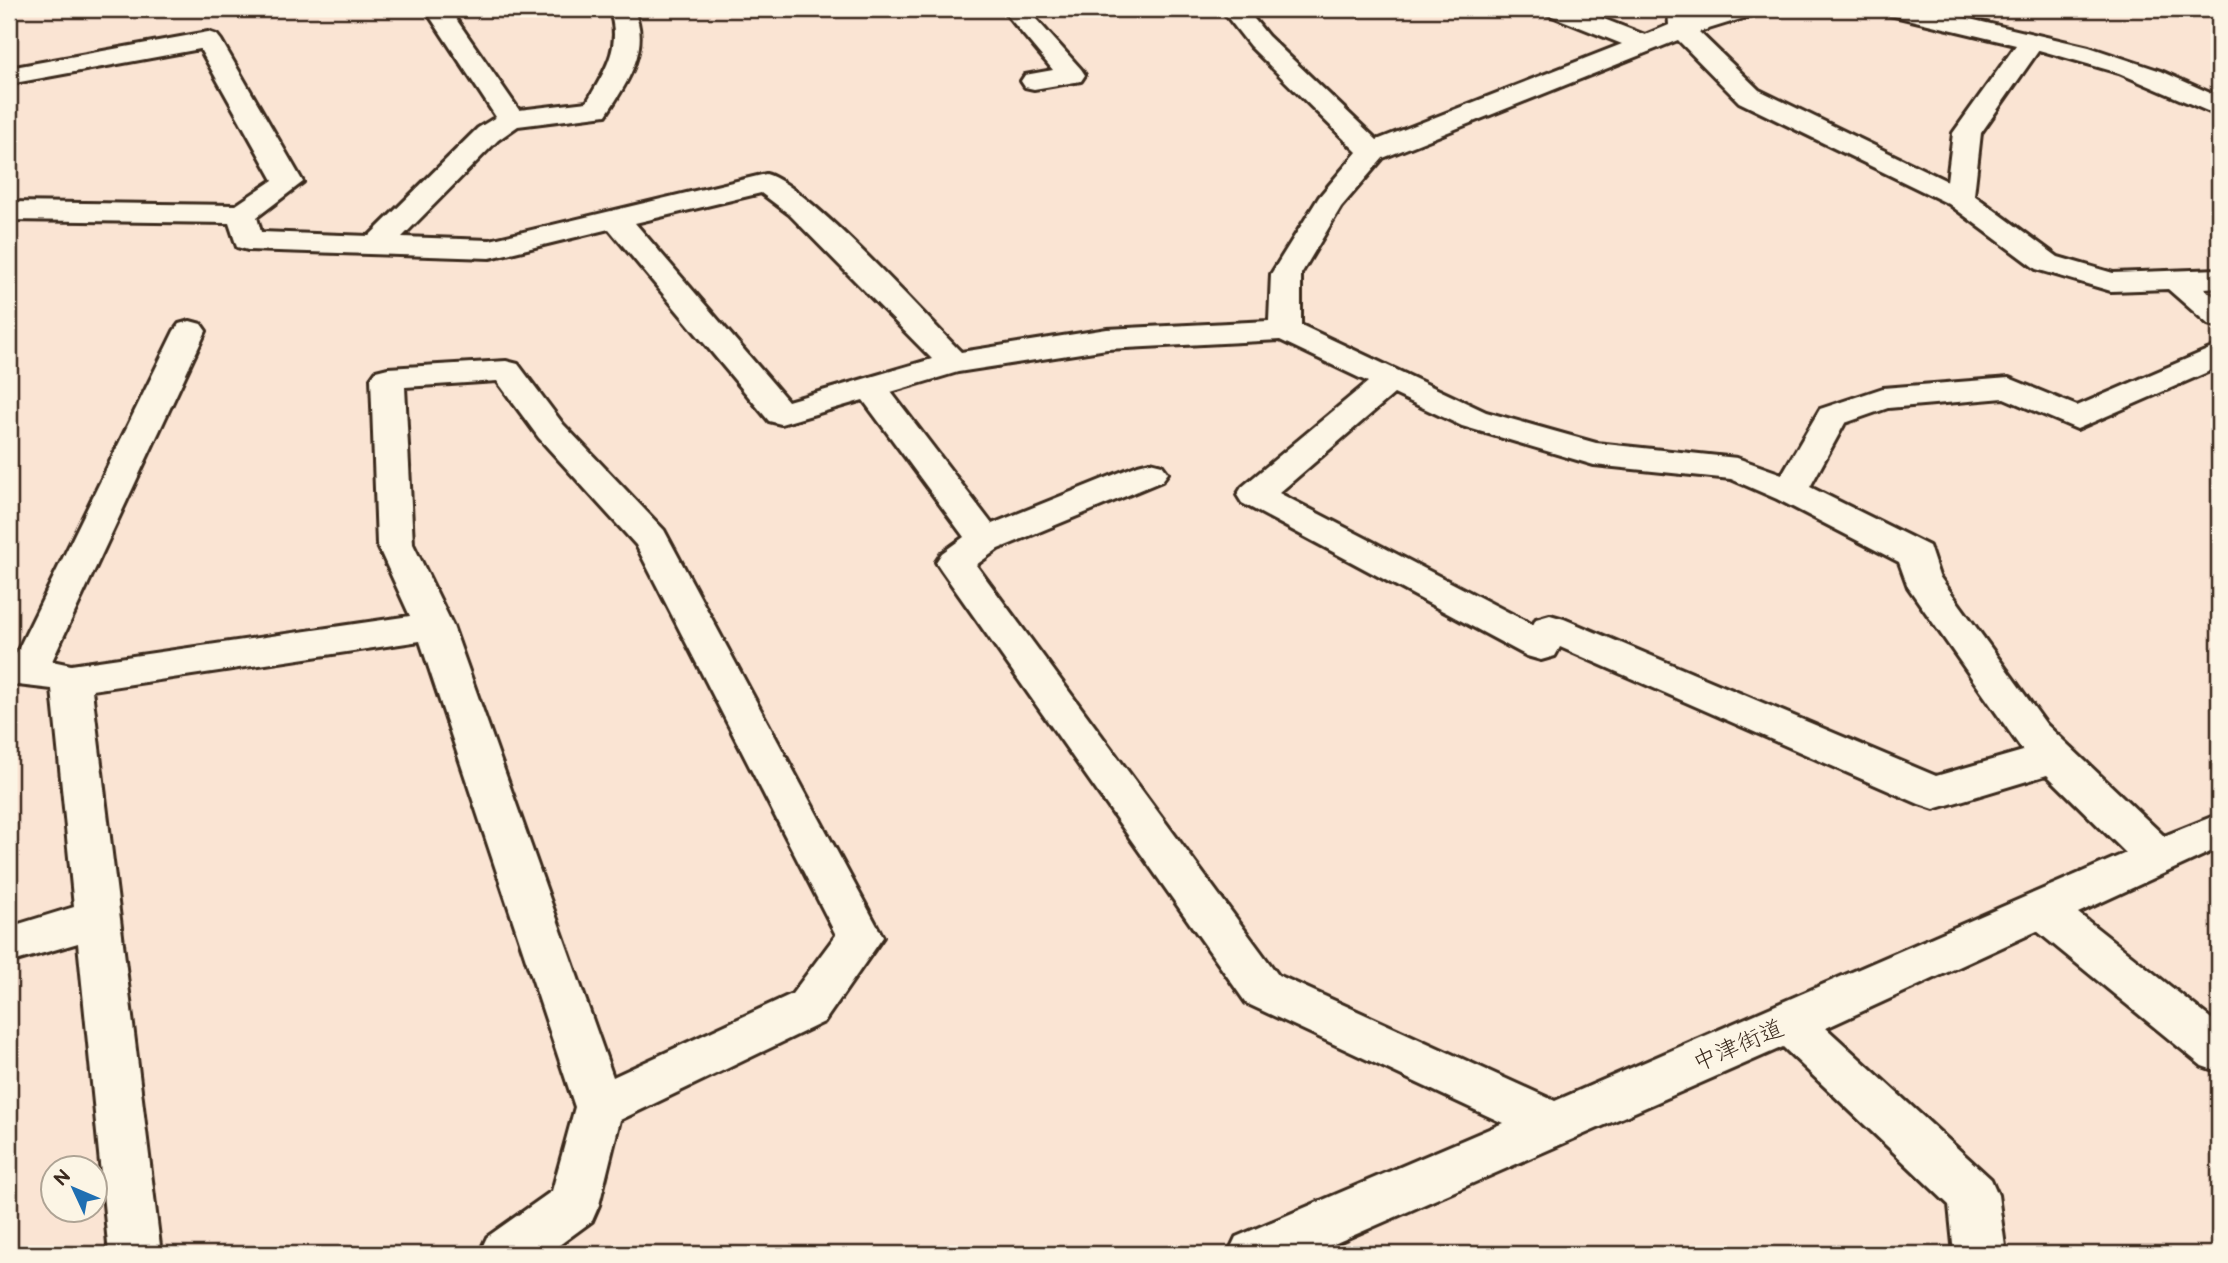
<svg xmlns="http://www.w3.org/2000/svg" width="2228" height="1263" font-family="'Balsamiq Sans','Klee One',sans-serif">
<style>
.lines{fill:none;stroke-linecap:round;stroke-linejoin:round}
.minor-casing{stroke:#3b2a1e;stroke-width:6}
.minor{fill:#fcf5e5;fill-rule:evenodd}
.labels{text-anchor:middle;stroke-width:6;stroke-linejoin:round;paint-order:stroke}
.near-street-label{font-size:24px;fill:#3b2a1e;stroke:#fcf5e5}
</style>
<rect width="100%" height="100%" fill="#fae4d3"/>
<filter id="ink" filterUnits="userSpaceOnUse"><feTurbulence type="fractalNoise" baseFrequency=".0143" numOctaves="2"/><feDisplacementMap in="SourceGraphic" scale="14" xChannelSelector="R" yChannelSelector="G"/><feConvolveMatrix kernelMatrix="1 2 1 2 8 2 1 2 1" color-interpolation-filters="sRGB"/></filter>
<g filter="url(#ink)">
<g class="lines">
<defs>
<path id="minor" d="M425 9H449L519 110 587 102C605 71 623 45 609 9H633C652 46 627 84 606 115L518 126 498 140 402 237 490 240 766 174C806 184 925 316 961 352L1107 329 1269 321 1271 274 1319 197 1357 152 1250 46 1221 9H1246L1268 36 1377 140 1622 44 1547 14 1544 9H1578L1645 35 1669 25 1668 9H1692L1694 17 1722 9H1760L1757 14 1699 32 1759 90 1947 181 1953 133 2016 45 1886 14 1883 9H1927L2089 47 2161 71 2219 97V116L2119 73 2039 50 1981 133 1974 195 2058 257 2113 273 2219 269V287L2204 288 2219 301V327L2208 324 2168 289 2111 291 2036 269 1949 204 1739 102 1678 40 1383 158 1341 207 1301 274V325L1486 412 1596 443 1737 458 1782 474 1820 409 1883 388 2009 378 2077 406 2219 345V367L2077 429 2004 398 1888 408 1845 423 1810 487 1929 546 1939 576 2046 724 2164 836 2219 814V848L2078 913 2219 1025V1072L2202 1066 2037 931 1826 1028 1991 1179 1998 1195 2006 1254H1954L1949 1205 1783 1047 1311 1254H1228L1236 1237 1503 1123 1246 1003 942 571 936 562 942 553 964 537 863 400 781 424 769 421 609 229 490 258 248 250 237 247 229 223 9 220V202L236 205 273 180 200 49 9 84V68L208 32 217 35 221 40 303 182 257 217 261 232 369 236 478 128 496 117ZM761 193 789 214 932 359 788 401 635 223ZM1280 340 1368 382 1242 487 1237 495 1242 503 1527 656 1541 660 1555 656 1560 647 1919 804 1934 809 2047 775 2126 853 1555 1101 1278 975 976 565 998 549 1162 481 1168 473 1162 465 1150 462 1138 465 992 524 891 392 958 372 1107 349ZM1394 394 1462 426 1594 465 1731 479 1777 499 1899 562 1908 587 2023 751 1936 776 1564 619 1550 615 1536 619 1533 625 1279 493Z
M1002 9H1027L1081 69 1085 75 1081 81 1034 89 1025 87 1021 81 1025 75 1053 70Z
M190 321 201 324 206 331 52 661 71 665 410 616 377 544 371 378 376 371 388 368 506 361 518 364 563 424 664 530 883 937 824 1022 620 1120 599 1205 592 1221 547 1254H479L487 1237 552 1191 575 1107 420 641 92 690 161 1254H109L78 943 9 963V927L74 907 52 689 9 684V656H15L174 331 179 324ZM497 381 539 438 636 545 836 935 792 994 613 1077 453 626 413 544 405 387Z"/>
</defs>
<use href="#minor" class="minor-casing"/>
<use href="#minor" class="minor"/>
</g>
</g>
<g class="labels">
<g class="near-street-label">
<text transform="translate(1738 1045) rotate(-23)" y="8">中津街道</text>
</g>
</g>
<rect width="2228" height="1263" fill="none" stroke="#fcf5e5" stroke-width="35"/>
<rect x="18" y="18" width="2193" height="1228" fill="none" stroke="#3b2a1e" stroke-width="2.5" filter="url(#ink)"/>
<g transform="translate(74 1189) rotate(314)"><circle r="33" fill="#fcf5e5" stroke="#afa495" stroke-width="2"/>
<path d="M0-5L12 26L0 18L-12 26Z" fill="#1f6fb2"/>
<text y="-10" font-size="19" font-weight="bold" text-anchor="middle" fill="#3b2a1e">N</text>
</g>
</svg>
